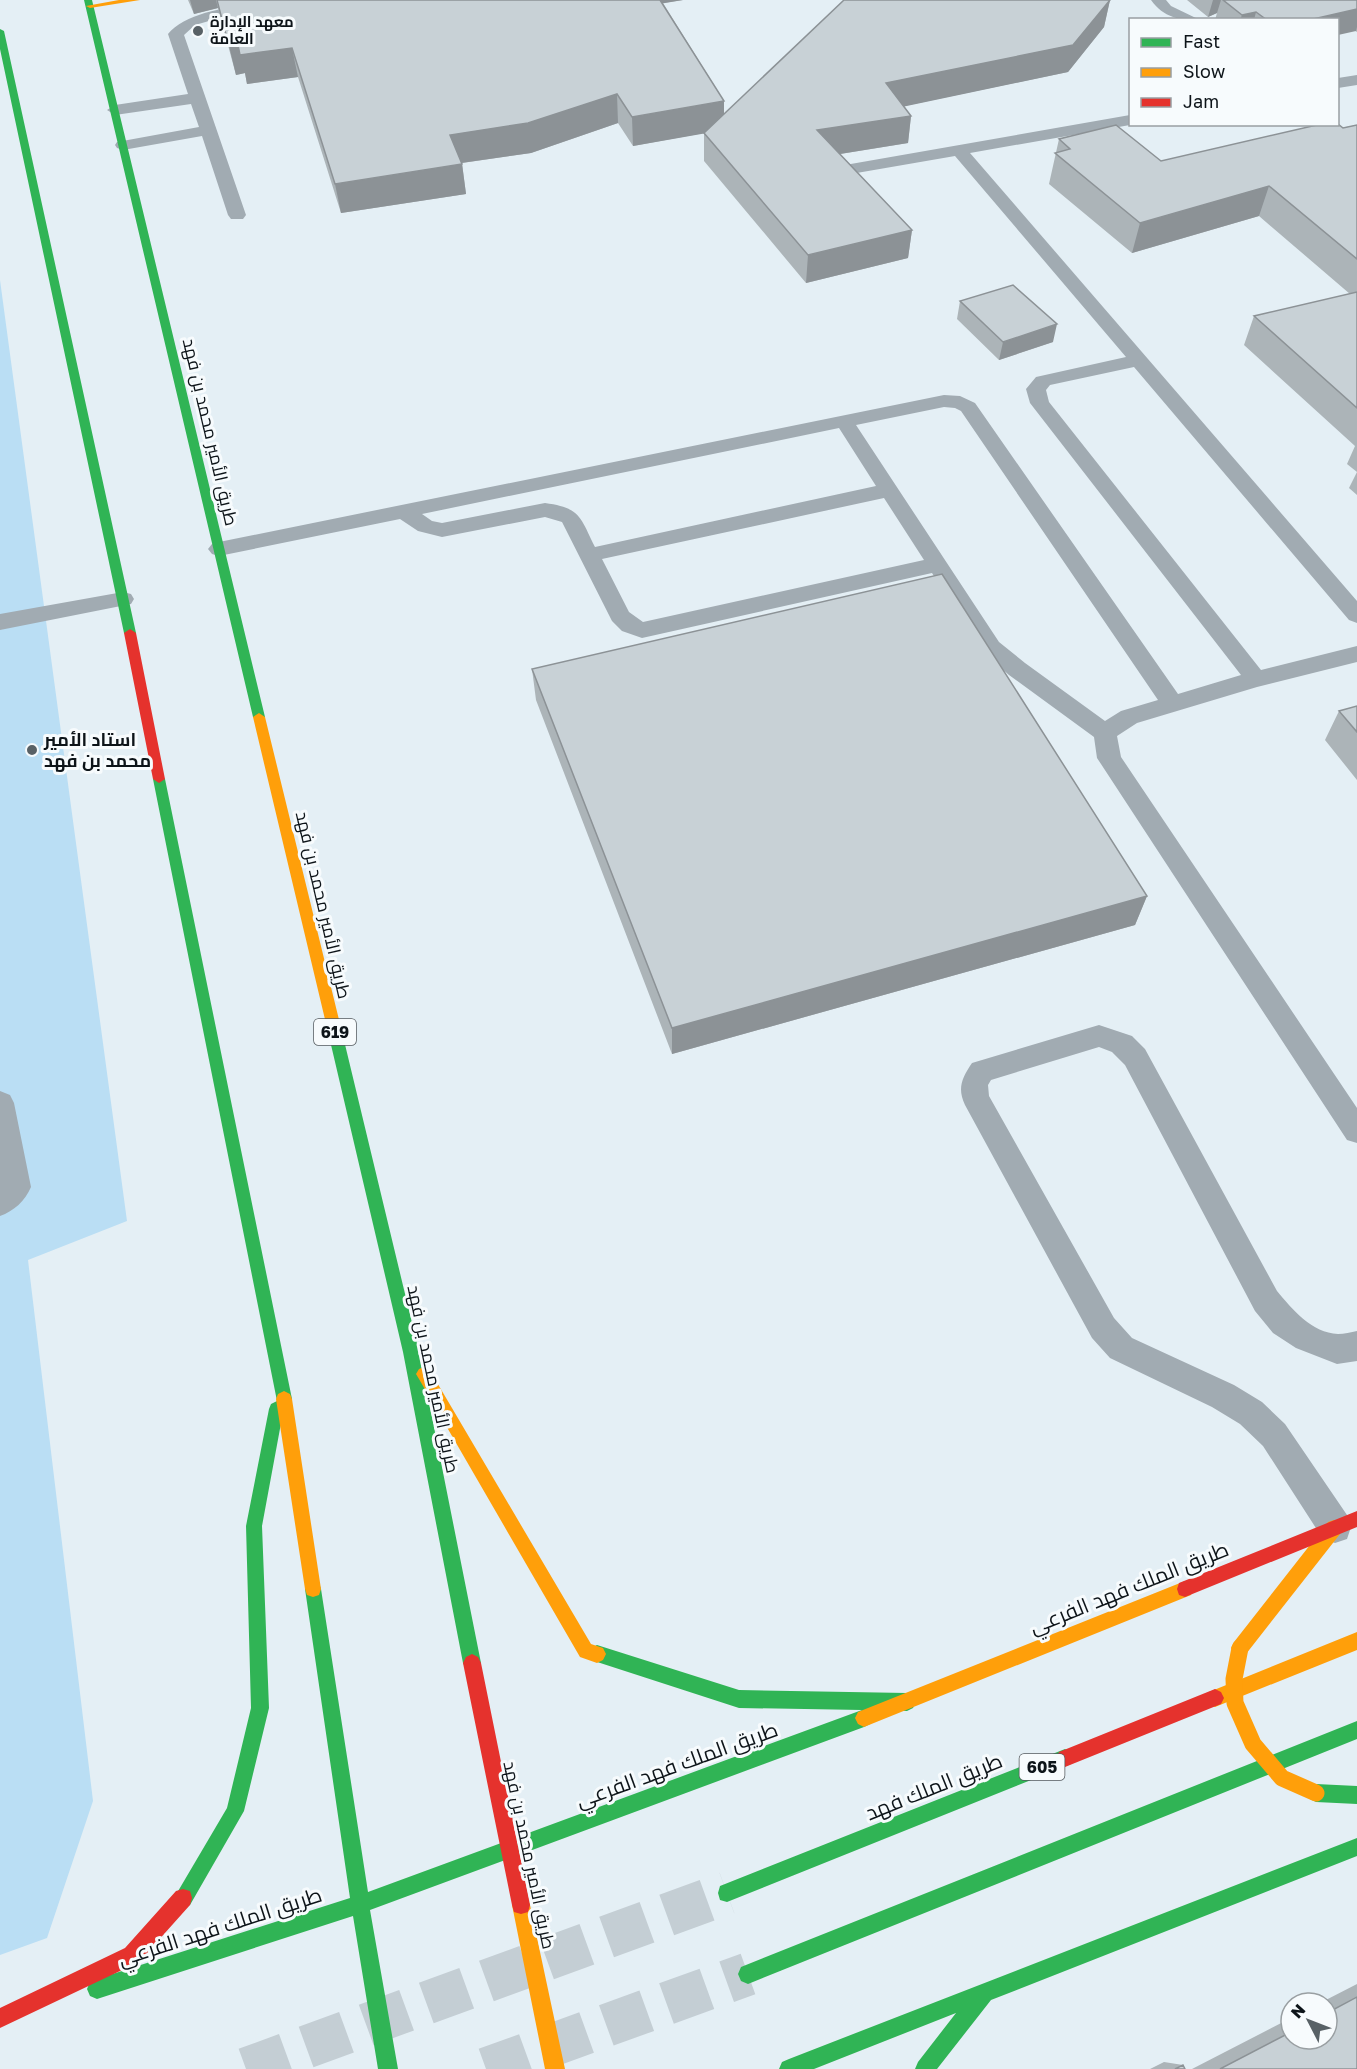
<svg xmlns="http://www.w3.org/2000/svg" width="1357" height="2069" font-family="'Golos Text',Cairo,sans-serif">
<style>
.green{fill:#badef4}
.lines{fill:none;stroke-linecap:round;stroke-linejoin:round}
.highway-tunnel{stroke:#c4ced4;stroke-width:43;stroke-dasharray:43 21;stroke-linecap:butt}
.lane{fill:#a1abb2;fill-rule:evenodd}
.fast{fill:#30b455;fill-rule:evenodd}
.slow{fill:#ff9f0a;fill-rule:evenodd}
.jam{fill:#e5322d;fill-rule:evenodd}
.slow-bridge{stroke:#ff9f0a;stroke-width:17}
.wall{fill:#acb4b8}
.shaded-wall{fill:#8c9296}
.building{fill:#c8d1d6;stroke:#8c9296;stroke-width:1.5}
.poi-dot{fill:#586166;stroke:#f7fbfd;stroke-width:2}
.labels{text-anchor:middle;stroke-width:6;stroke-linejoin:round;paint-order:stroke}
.far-poi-label{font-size:15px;font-weight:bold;fill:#0d1419;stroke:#f7fbfd;text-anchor:start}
.shield{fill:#f7fbfd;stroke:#53595d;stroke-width:1.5}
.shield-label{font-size:16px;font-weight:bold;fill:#0d1419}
.street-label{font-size:18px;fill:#0d1419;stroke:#f7fbfd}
.poi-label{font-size:18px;font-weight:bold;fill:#0d1419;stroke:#f7fbfd;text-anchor:start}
.near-street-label{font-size:21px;fill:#0d1419;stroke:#f7fbfd}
</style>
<rect width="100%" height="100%" fill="#e4eff5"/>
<path class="green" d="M0 280 127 1221 28 1260 93 1801 47 1938 0 1955Z"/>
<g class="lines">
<path class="highway-tunnel" d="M246 2069 727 1893
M486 2069 748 1974"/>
<path class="lane" d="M290 0H326L319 4 209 21 195 25 184 35 246 215 243 219H231L228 215 202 136 123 150 117 148 115 145 117 142 199 127 191 104 115 115 107 110 115 105 188 94 168 34C190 6 256 5 290 0Z
M1151 0H1166L1171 6 1200 20C1179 20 1164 18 1151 0Z
M1357 75V85L1338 88V78Z
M1130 115V125L970 153 1357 601V623L1349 620 1134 367 1050 385 1046 390 1049 402 1261 670 1357 646V662L1257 687 1137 723 1117 736 1121 757 1357 1108V1143L1347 1140 1101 764 1097 758 1094 737 1009 675 983 652 932 573 642 638 622 631 612 621 562 522 545 517 442 537 418 531 400 519 219 556 212 554 208 549 212 544 219 542 944 395 960 396 975 403 1178 694 1241 675 1030 403 1026 389 1036 377 1126 357 955 156 845 175 837 170 845 165ZM944 407 955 408 961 411 1158 700 1121 711 1105 721 1025 663 999 642 856 425ZM839 428 876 486 595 547C580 517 581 508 545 503L442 523 432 521 422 514ZM884 498 924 560 643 622 629 612 602 559Z
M123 592 131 594 134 599 131 604 0 630V614Z
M1099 1025 1132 1036 1145 1049 1277 1291C1292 1309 1312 1333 1338 1334 1344 1334 1351 1332 1357 1331V1361L1337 1364 1296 1348 1273 1333 1255 1311 1125 1065 1112 1052 1099 1047 991 1080 988 1085 989 1096 1114 1318 1132 1338 1234 1385 1262 1402 1285 1424 1347 1515 1351 1527 1347 1539 1335 1543 1323 1539 1263 1446 1240 1424 1212 1407 1110 1358 1092 1338 965 1105C957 1088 962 1078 972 1063Z
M0 1091 10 1095 14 1103 31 1187C25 1201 14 1211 0 1216Z"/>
<path class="fast" d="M84 0H92L265 717 259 721 253 717Z
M0 29 4 31 136 633 130 637 124 633 0 49Z
M159 775 165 779 292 1399 290 1404 284 1407 262 1526 269 1708 244 1811 190 1905 183 1907 176 1905 174 1898 227 1808 251 1708 246 1526 269 1409 271 1404 277 1401 153 779Z
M335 1026 340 1028 342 1032 419 1352 481 1663 478 1669 472 1672 466 1669 463 1663 403 1352 328 1032 330 1028Z
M313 1581 319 1583 321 1589 368 1892 862 1710 739 1708 591 1660 588 1654 591 1648 597 1645 739 1690 907 1693 913 1696 916 1702 913 1708 907 1711 866 1710 870 1712 873 1718 870 1724 864 1727 370 1910 398 2069H378L353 1916 97 1999 90 1996 87 1989 90 1982 97 1979 350 1898 305 1589 307 1583Z
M1357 1721V1739L748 1984 741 1981 738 1974 741 1967Z
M1065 1749 1071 1752 1074 1758 1071 1764 727 1902 720 1900 718 1893 720 1886Z
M1316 1784 1357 1786V1804L1316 1802 1310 1799 1307 1793 1310 1787Z
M1357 1838V1856L991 2000 937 2069H915L918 2062 956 2013 814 2069H779L782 2062 789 2059Z"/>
<path class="slow" d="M119 0H140L90 8 86 6Z
M259 713 265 717 342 1032 340 1036H330L328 1032 253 717Z
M424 1367 429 1369 591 1644 603 1648 606 1654 603 1660 597 1663 580 1657 419 1379 416 1374 419 1369Z
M284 1391 290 1394 292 1399 321 1589 319 1595 313 1597 307 1595 305 1589 276 1399 278 1394Z
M1334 1520 1340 1522 1342 1528 1340 1534 1246 1654 1240 1657 1234 1654 1231 1648 1234 1642 1328 1522Z
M1185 1581 1191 1583 1193 1589 1191 1595 864 1727 858 1724 855 1718 858 1712Z
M1357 1632V1650L1215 1707 1209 1704 1206 1698 1209 1692Z
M521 1896 528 1898 530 1905 565 2069H545L512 1905 514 1898Z"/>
<path class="jam" d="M130 629 136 633 165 779 159 783 153 779 124 633Z
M1357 1511V1527L1185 1597 1179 1595 1177 1589 1179 1583Z
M472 1654 478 1657 481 1663 530 1905 528 1912 521 1914 514 1912 512 1905 463 1663 466 1657Z
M1215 1689 1221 1692 1224 1698 1221 1704 1065 1767 1059 1764 1056 1758 1059 1752Z
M183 1889 190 1891 192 1898 190 1905 139 1962 0 2028V2008L125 1948 176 1891Z"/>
<path class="slow-bridge" d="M1240 1648 1234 1679 1235 1703 1253 1744 1282 1778 1316 1793"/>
</g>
<path class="wall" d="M188 0H683L663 3 724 101V114L1110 0 1104 27 1068 72 904 106 911 116 908 143 840 154 912 230 908 258 806 283 704 161V133L633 146 618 123 531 153 462 163 466 194 341 213 298 77 247 84 245 73 236 75 218 8 194 14Z
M1187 0H1357V32L1338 20H1215L1217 13 1208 17Z
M1357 125V495L1349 488 1357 472 1347 464 1355 446 1244 345 1254 316 1350 294 1259 216 1132 253 1049 184 1059 139 1161 161Z
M960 301 1053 342 999 360 957 319Z
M532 669 1147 896 1135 925 672 1054 536 700Z
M1357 706V780L1325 740 1339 711Z
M1357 1984V2069H1192L1291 2018V2039H1327V2003H1320Z
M1164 2062 1183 2065 1185 2069H1150Z"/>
<path class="shaded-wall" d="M190 0H216L218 8 194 14Z
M647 0H683L647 6Z
M1110 0 1104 27 1068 72 883 111 886 83Z
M1213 0H1221L1217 13 1208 17Z
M1357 9V27L1356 31 1338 35V20H1309Z
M1256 12 1254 20H1240L1242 15Z
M238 45 292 48 298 77 247 84 245 73 236 75 229 46Z
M617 94 618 123 531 153 454 164 450 135Z
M724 101V130L633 146 632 117Z
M911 116 908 143 815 158 817 130Z
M462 164 466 194 341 213 335 184Z
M1269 186 1259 216 1132 253 1140 223Z
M912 230 908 258 806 283 808 255Z
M1057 324 1053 342 999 360 1003 342Z
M1147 896 1135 925 672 1054V1028Z"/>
<path class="building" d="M217 0H660L724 101 632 117 617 94 528 123 450 135 462 164 335 184 292 48 240 55 238 45 229 46Z
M844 0H1110L1073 45 886 83 911 116 817 130 912 230 808 255 704 133Z
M1223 0H1357V9L1309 20H1267L1256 12 1242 15Z
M1321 124H1338L1343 128 1357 125V259L1269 186 1140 223 1055 153 1070 149 1059 139 1116 125 1161 161Z
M1013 285 1057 324 1003 342 960 301Z
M1357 292V408L1254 316Z
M942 574 1147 896 672 1028 532 669Z
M1357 706V732L1339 711Z
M1357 1997V2069H1220L1291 2032V2039H1327V2013Z
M1183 2065 1185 2069H1175Z"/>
<g class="poi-dot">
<circle cx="198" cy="31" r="6"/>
<circle cx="32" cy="750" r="6"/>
</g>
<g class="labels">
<g class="far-poi-label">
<text x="210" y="27">معهد الإدارة<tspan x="210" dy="17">العامة</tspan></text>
</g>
<g class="shield">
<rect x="314" y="1019" width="42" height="26" rx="4.5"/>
<rect x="1019.5" y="1754" width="45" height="26" rx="4.5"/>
</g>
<g class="shield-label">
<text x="335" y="1038">619</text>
<text x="1042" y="1773">605</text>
</g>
<g class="street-label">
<text transform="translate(210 432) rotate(77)" y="6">طريق الأمير محمد بن فهد</text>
<text transform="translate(323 905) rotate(77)" y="6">طريق الأمير محمد بن فهد</text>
<text transform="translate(433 1379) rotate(78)" y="6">طريق الأمير محمد بن فهد</text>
<text transform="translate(529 1855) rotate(78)" y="6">طريق الأمير محمد بن فهد</text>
</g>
<g class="poi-label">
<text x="44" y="746">استاد الأمير<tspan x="44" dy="21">محمد بن فهد</tspan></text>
</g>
<g class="near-street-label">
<text transform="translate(1129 1588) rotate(-22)" y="7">طريق الملك فهد الفرعي</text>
<text transform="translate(677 1765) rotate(-20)" y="7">طريق الملك فهد الفرعي</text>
<text transform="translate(934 1787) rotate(-22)" y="7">طريق الملك فهد</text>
<text transform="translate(220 1927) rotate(-18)" y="7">طريق الملك فهد الفرعي</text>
</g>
</g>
<rect x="1129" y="18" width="210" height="108" fill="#f7fbfd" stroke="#999fa2" stroke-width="1.5"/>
<rect x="1141" y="38" width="30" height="9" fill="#30b455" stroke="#999fa2" stroke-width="1.5"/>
<text x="1183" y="48" font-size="18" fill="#0d1419">Fast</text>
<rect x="1141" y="68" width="30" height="9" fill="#ff9f0a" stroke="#999fa2" stroke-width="1.5"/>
<text x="1183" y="78" font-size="18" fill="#0d1419">Slow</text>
<rect x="1141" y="98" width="30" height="9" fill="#e5322d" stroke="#999fa2" stroke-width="1.5"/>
<text x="1183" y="108" font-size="18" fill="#0d1419">Jam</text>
<g transform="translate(1309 2021) rotate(312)"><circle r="28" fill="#f7fbfd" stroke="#999fa2" stroke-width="1.5"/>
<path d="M0-4.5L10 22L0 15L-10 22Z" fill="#586166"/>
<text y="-9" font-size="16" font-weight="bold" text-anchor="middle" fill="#0d1419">N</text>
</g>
</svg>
